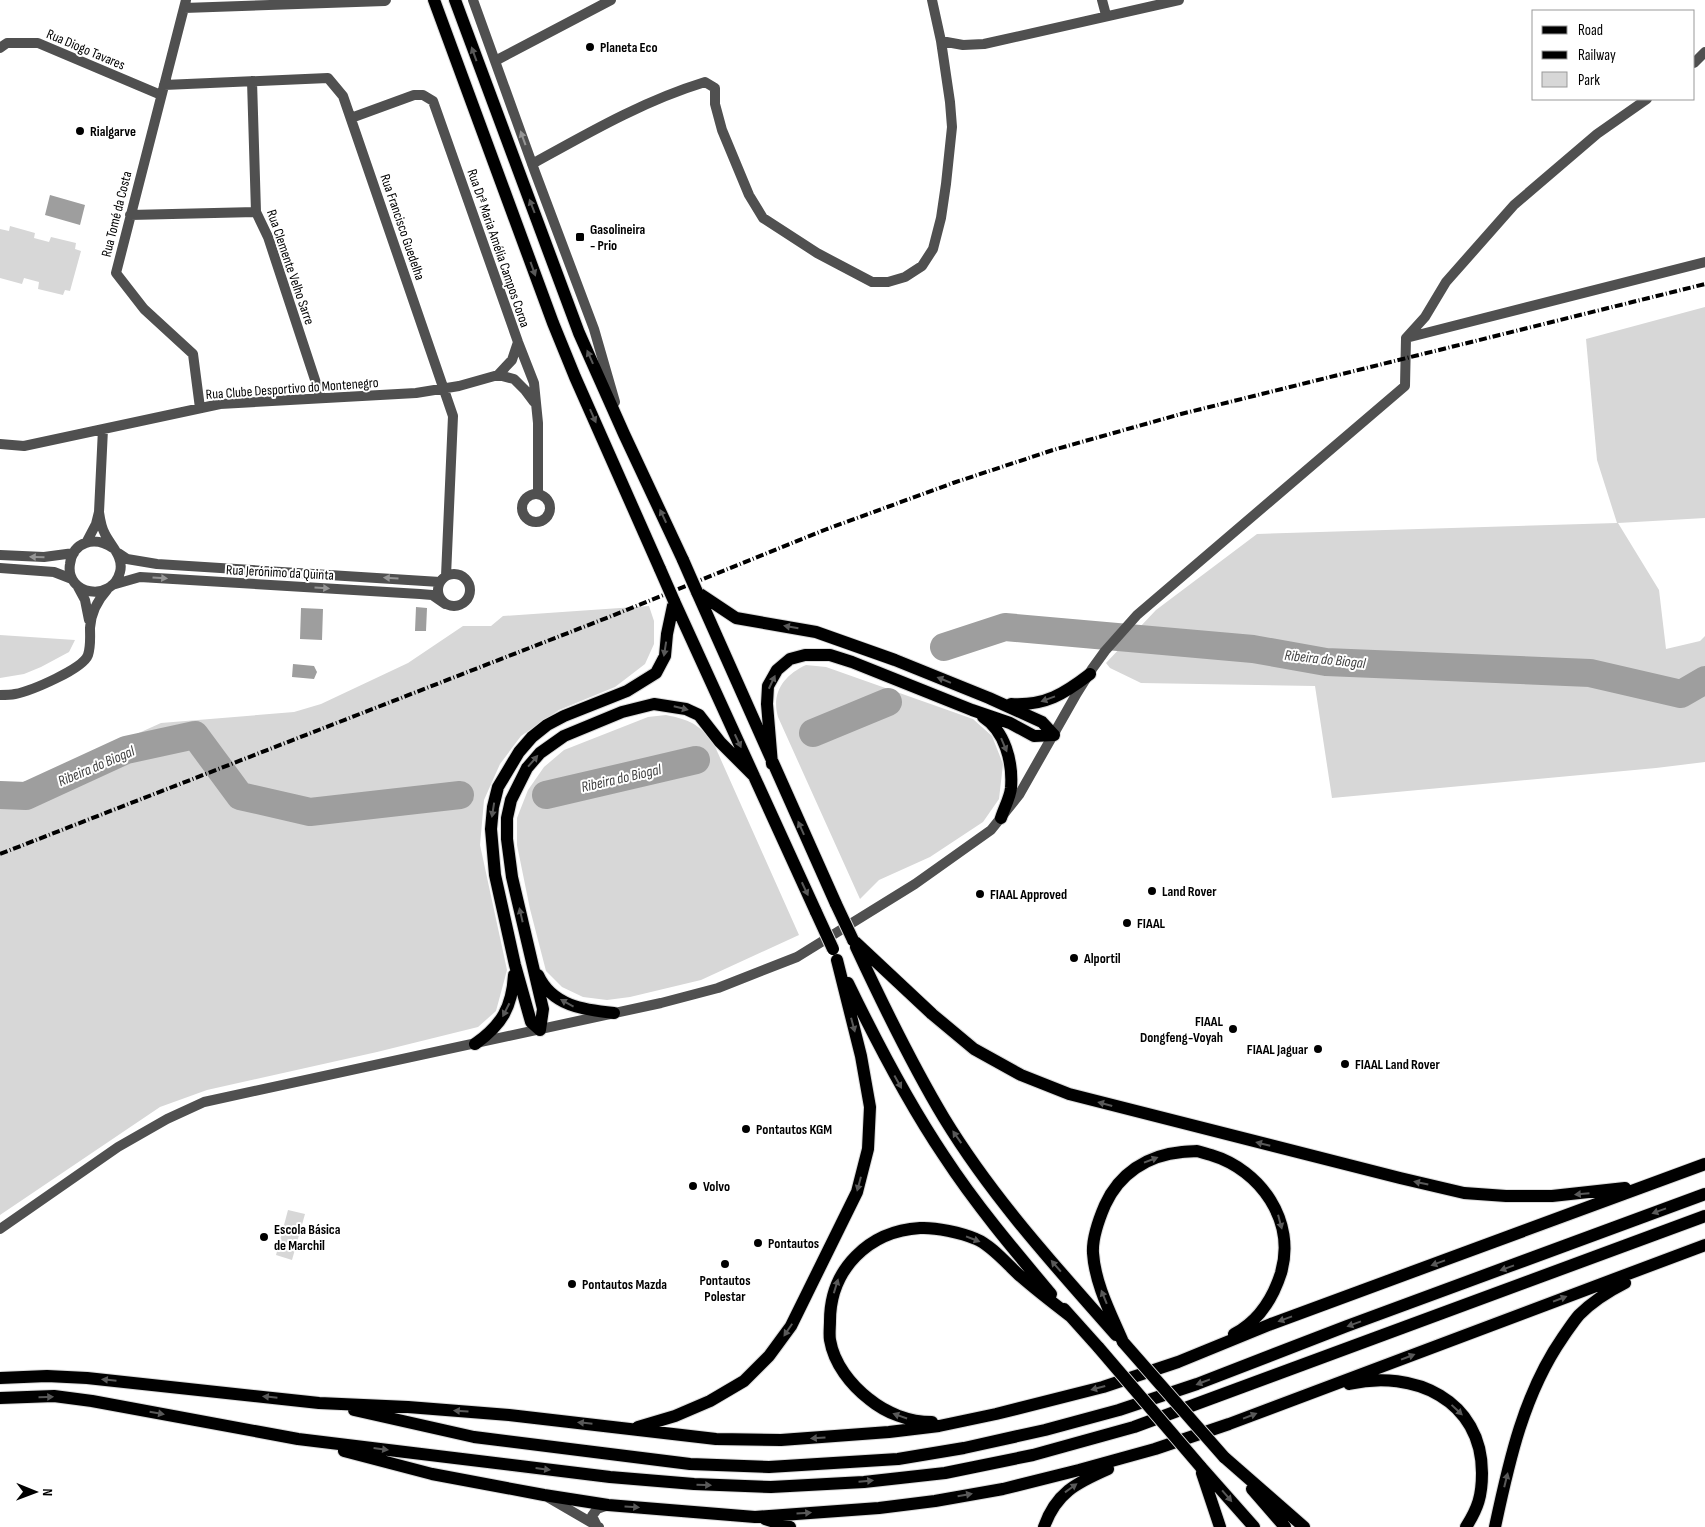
<svg xmlns="http://www.w3.org/2000/svg" width="1705" height="1527" font-family="'Sofia Sans Condensed',sans-serif">
<style>
.green{fill:#d7d7d7}
.water{fill:#9e9e9e}
.lines{fill:none;stroke-linecap:round;stroke-linejoin:round}
.river{stroke:#9e9e9e;stroke-width:28}
.primary-casing{stroke:#dbdbdb;stroke-width:14}
.minor{stroke:#505050;stroke-width:10}
.primary{stroke:#000;stroke-width:12}
.rail{stroke:#000;stroke-width:4;stroke-dasharray:8 2.5 1 2.5;stroke-linecap:butt}
.primary-bridge-casing{stroke:#dbdbdb;stroke-width:14;stroke-linecap:butt}
.primary-bridge{stroke:#000;stroke-width:12}
.oneway{fill:#595959}
.oneway2{fill:#969696}
.poi-dot{fill:#000;stroke:#fff;stroke-width:2}
.labels{text-anchor:middle;stroke-width:4;stroke-linejoin:round;paint-order:stroke}
.poi-label{font-size:14px;font-weight:bold;fill:#000;stroke:#fff;text-anchor:start}
.street-label{font-size:14px;fill:#000;stroke:#fff}
.water-label{font-size:15px;font-style:italic;fill:#3f3f3f;stroke:#fff}
</style>
<rect width="100%" height="100%" fill="#fff"/>
<path class="green" d="M10 226 35 233 34 238 49 242 51 237 76 243 75 249 81 251 70 291 65 290 63 295 38 289 39 282 24 278 22 284 0 278V229L9 231Z
M1705 307V518L1618 523 1659 590 1666 649 1700 641 1705 636V762L1656 768 1332 798 1315 686 1141 683 1110 668 1106 663 1156 610 1257 534 1617 523 1597 460 1586 339Z
M649 606 654 621V644L645 664 615 687 559 710 521 736 500 764 484 800 480 845 507 970 496 1011 478 1027 377 1052 207 1090 160 1107 0 1215V783L23 785 161 723 294 712 321 704 408 663 463 626H491L503 616Z
M0 635 75 640 69 652 41 667 24 674 0 678Z
M806 665 826 667 973 719 992 736 1003 764 999 799 983 822 930 857 879 880 860 899 778 717C771 693 784 675 806 665Z
M666 715C690 720 697 723 713 742L799 935 701 980 630 997 607 1000 583 997 562 987 546 971 530 909 517 845V818L528 790 544 767 564 750 648 717Z
M288 1210 305 1214 292 1260 276 1255Z"/>
<path class="water" d="M50 195 85 205 80 225 45 215Z
M416 607 427 608 426 631H415Z
M301 608 323 609 322 640 300 639Z
M293 664 314 666 317 672 314 679 292 677Z"/>
<g class="lines">
<path class="river" d="M944 647 1005 627 1253 649 1326 662 1590 673 1681 694 1705 680
M813 733 888 702
M0 795 26 796 126 750 195 735 240 796 310 812 460 795
M546 795 696 760"/>
<defs>
<path id="primary" d="M434 0 553 323 575 377 660 569
M455 0 579 333 624 434 683 560
M697 592 736 618 816 632 895 660 989 698 1042 722 1054 735
M697 592 836 904
M674 601 816 912
M1011 704C1045 706 1064 694 1090 674
M983 717C1005 731 1013 762 1011 788 1010 798 1004 808 1001 818
M772 764 767 704 768 686 777 670 790 659 805 655H830L852 662 972 710 1010 723 1034 736 1054 735
M853 940 932 1014 974 1049 1021 1075 1069 1094 1400 1178 1464 1193 1506 1196H1552L1625 1188
M856 947C883 1005 911 1063 944 1118 992 1197 1055 1266 1116 1335
M538 975C552 1006 584 1010 614 1013
M848 983C877 1043 907 1101 944 1156 976 1205 1014 1250 1051 1294
M540 1030 543 1009 512 877 507 839V818L511 800 527 768 540 753 564 736 622 712 654 704 686 709 699 715 720 742 754 776
M540 1030 531 1022 515 965 495 875 491 829 493 807 498 787 519 752 532 737 547 725 564 716 627 691 656 673 665 656 667 634 674 601
M475 1044C502 1025 512 1007 514 975
M1064 1309 1099 1348
M1123 1342C1111 1314 1095 1284 1093 1253 1092 1237 1099 1219 1105 1205 1119 1174 1147 1155 1182 1152 1186 1152 1192 1151 1197 1151 1201 1152 1207 1154 1211 1155 1261 1170 1296 1221 1281 1273 1273 1298 1259 1321 1234 1334
M0 1378 47 1376 87 1378 319 1403 408 1407 509 1415 716 1439 781 1440 889 1432 939 1426 996 1414 1103 1387 1178 1362 1271 1324 1705 1164
M1349 1384C1414 1369 1482 1400 1482 1473 1482 1496 1478 1508 1466 1527
M0 1398 54 1396 92 1401 298 1439 610 1477 694 1484 771 1487 864 1482 945 1473 1033 1455 1134 1427 1705 1216
M354 1410 474 1437 690 1464 769 1467 898 1459 964 1448 1045 1430 1119 1410 1197 1384 1347 1326 1705 1194
M932 1422C909 1422 886 1413 869 1399 851 1385 834 1364 830 1340 829 1334 830 1327 830 1321 830 1269 869 1231 920 1228 935 1227 962 1233 976 1239 991 1245 1007 1264 1019 1275 1036 1290 1053 1303 1070 1316
M638 1427 675 1416 710 1401 744 1381 769 1356 791 1326 857 1192 868 1149 870 1107 861 1056 837 960
M344 1451 432 1474 544 1495 608 1505 755 1517 879 1508 935 1501 1003 1489 1079 1470 1155 1449 1229 1424 1705 1245
M1224 1457 1304 1527
M1200 1466 1254 1527
M1202 1473 1220 1527
M1252 1489 1285 1527
M765 1519 790 1527
M1044 1527C1056 1493 1076 1483 1108 1469
M1495 1527C1509 1461 1524 1393 1563 1337 1568 1330 1573 1322 1579 1315 1592 1302 1609 1291 1625 1283"/>
</defs>
<use href="#primary" class="primary-casing"/>
<path class="minor" d="M186 0 116 273 144 309 193 354 200 408
M473 0 535 172 594 329 615 402
M1102 0 1106 15
M184 8 385 1 386 0
M941 41 963 45 984 44 1179 0
M0 48 7 43H38L161 95
M495 61 611 0
M1694 63 1705 52
M252 81 256 212 268 237 321 398
M164 85 328 78 343 96 453 416 446 576
M351 118 414 95H423L433 101 518 342 534 383 538 423V493
M532 164C588 133 643 101 705 82L715 88V104L722 130 749 195 763 218 817 253 872 282H888L905 277 922 266 933 249 941 218 946 184 952 127 950 102 941 41 932 0
M130 215 256 212
M1406 338 1425 317 1446 282 1514 205 1597 134 1647 99
M1406 338 1705 262
M498 375 512 360 518 342
M0 444 24 446 220 404 416 393 459 386 498 375 514 379 525 390 534 402
M522 508a14 14 0 1 1 28 0a14 14 0 1 1-28 0Z
M99 512C100 519 101 527 105 534 111 546 124 557 120 572 112 603 65 595 70 564 73 541 95 536 113 548
M86 543 96 524 99 512 103 429
M118 553 127 559 157 564 440 582
M0 555 44 557 74 553
M0 568 54 572 72 579
M438 590a16 16 0 1 1 32 0a16 16 0 1 1-32 0Z
M112 585 140 577 420 594 432 595 445 604
M78 587 85 600 89 620
M0 695C5 695 10 695 15 694 31 691 83 669 88 655 91 646 90 637 90 628 91 613 97 601 107 590
M0 1229 118 1147 167 1119 204 1102 661 1003 718 988 797 957 915 884 991 830 1019 795 1077 693 1092 669 1105 651 1137 615 1405 386 1406 338
M549 1498 599 1527
M597 1526 592 1516 597 1509 608 1505"/>
<use href="#primary" class="primary"/>
<path class="rail" d="M0 854 609 617 827 529 953 483 1053 450 1181 414 1705 284"/>
<defs>
<path id="primary-bridge" d="M683 560 697 592
M660 569 674 601
M836 904 853 940
M816 912 833 949
M1123 1342 1224 1457
M1099 1348 1200 1466"/>
</defs>
<use href="#primary-bridge" class="primary-bridge-casing"/>
<use href="#primary-bridge" class="primary-bridge"/>
</g>
<defs><path id="oneway-solid" d="M-6-.8H1V-3.2L6.5 0L1 3.2V.8H-6Z" transform="scale(1.25)"/></defs>
<g class="oneway">
<use href="#oneway-solid" transform="translate(474 54) rotate(-110)"/>
<use href="#oneway-solid" transform="translate(532 206) rotate(-111)"/>
<use href="#oneway-solid" transform="translate(533 269) rotate(70)"/>
<use href="#oneway-solid" transform="translate(590 357) rotate(-114)"/>
<use href="#oneway-solid" transform="translate(593 416) rotate(66)"/>
<use href="#oneway-solid" transform="translate(663 516) rotate(-115)"/>
<use href="#oneway-solid" transform="translate(791 627) rotate(-170)"/>
<use href="#oneway-solid" transform="translate(665 649) rotate(99)"/>
<use href="#oneway-solid" transform="translate(944 680) rotate(-158)"/>
<use href="#oneway-solid" transform="translate(772 682) rotate(-65)"/>
<use href="#oneway-solid" transform="translate(1048 699) rotate(160)"/>
<use href="#oneway-solid" transform="translate(681 708) rotate(14)"/>
<use href="#oneway-solid" transform="translate(738 741) rotate(65)"/>
<use href="#oneway-solid" transform="translate(1004 745) rotate(67)"/>
<use href="#oneway-solid" transform="translate(533 761) rotate(-49)"/>
<use href="#oneway-solid" transform="translate(493 810) rotate(99)"/>
<use href="#oneway-solid" transform="translate(801 828) rotate(-114)"/>
<use href="#oneway-solid" transform="translate(805 889) rotate(65)"/>
<use href="#oneway-solid" transform="translate(521 915) rotate(-103)"/>
<use href="#oneway-solid" transform="translate(567 1003) rotate(-151)"/>
<use href="#oneway-solid" transform="translate(506 1010) rotate(117)"/>
<use href="#oneway-solid" transform="translate(853 1025) rotate(75)"/>
<use href="#oneway-solid" transform="translate(898 1082) rotate(61)"/>
<use href="#oneway-solid" transform="translate(1105 1104) rotate(-165)"/>
<use href="#oneway-solid" transform="translate(957 1137) rotate(-125)"/>
<use href="#oneway-solid" transform="translate(1263 1144) rotate(-166)"/>
<use href="#oneway-solid" transform="translate(1151 1160) rotate(-21)"/>
<use href="#oneway-solid" transform="translate(1421 1183) rotate(-168)"/>
<use href="#oneway-solid" transform="translate(859 1184) rotate(105)"/>
<use href="#oneway-solid" transform="translate(1582 1194) rotate(175)"/>
<use href="#oneway-solid" transform="translate(1659 1211) rotate(160)"/>
<use href="#oneway-solid" transform="translate(1280 1222) rotate(75)"/>
<use href="#oneway-solid" transform="translate(973 1239) rotate(21)"/>
<use href="#oneway-solid" transform="translate(1438 1263) rotate(160)"/>
<use href="#oneway-solid" transform="translate(1056 1266) rotate(-131)"/>
<use href="#oneway-solid" transform="translate(1507 1268) rotate(160)"/>
<use href="#oneway-solid" transform="translate(836 1286) rotate(-73)"/>
<use href="#oneway-solid" transform="translate(1104 1297) rotate(-112)"/>
<use href="#oneway-solid" transform="translate(1560 1299) rotate(-21)"/>
<use href="#oneway-solid" transform="translate(1285 1319) rotate(160)"/>
<use href="#oneway-solid" transform="translate(1354 1324) rotate(160)"/>
<use href="#oneway-solid" transform="translate(788 1330) rotate(124)"/>
<use href="#oneway-solid" transform="translate(1408 1357) rotate(-21)"/>
<use href="#oneway-solid" transform="translate(109 1380) rotate(-174)"/>
<use href="#oneway-solid" transform="translate(1203 1382) rotate(159)"/>
<use href="#oneway-solid" transform="translate(1098 1388) rotate(165)"/>
<use href="#oneway-solid" transform="translate(46 1397) rotate(-1)"/>
<use href="#oneway-solid" transform="translate(270 1397) rotate(-174)"/>
<use href="#oneway-solid" transform="translate(1457 1410) rotate(43)"/>
<use href="#oneway-solid" transform="translate(461 1411) rotate(-176)"/>
<use href="#oneway-solid" transform="translate(157 1413) rotate(10)"/>
<use href="#oneway-solid" transform="translate(900 1416) rotate(-161)"/>
<use href="#oneway-solid" transform="translate(1250 1416) rotate(-21)"/>
<use href="#oneway-solid" transform="translate(585 1423) rotate(-174)"/>
<use href="#oneway-solid" transform="translate(818 1438) rotate(177)"/>
<use href="#oneway-solid" transform="translate(381 1449) rotate(7)"/>
<use href="#oneway-solid" transform="translate(543 1469) rotate(7)"/>
<use href="#oneway-solid" transform="translate(1506 1480) rotate(-76)"/>
<use href="#oneway-solid" transform="translate(866 1481) rotate(-5)"/>
<use href="#oneway-solid" transform="translate(704 1485) rotate(2)"/>
<use href="#oneway-solid" transform="translate(1071 1488) rotate(-36)"/>
<use href="#oneway-solid" transform="translate(965 1495) rotate(-10)"/>
<use href="#oneway-solid" transform="translate(1227 1496) rotate(49)"/>
<use href="#oneway-solid" transform="translate(632 1507) rotate(4)"/>
<use href="#oneway-solid" transform="translate(804 1513) rotate(-4)"/>
</g>
<g class="oneway2">
<use href="#oneway-solid" transform="translate(523 138) rotate(-110)"/>
<use href="#oneway-solid" transform="translate(37 557) rotate(-178)"/>
<use href="#oneway-solid" transform="translate(160 578) rotate(4)"/>
<use href="#oneway-solid" transform="translate(391 578) rotate(-177)"/>
<use href="#oneway-solid" transform="translate(322 588) rotate(3)"/>
</g>
<g class="poi-dot">
<circle cx="590" cy="47" r="5"/>
<circle cx="80" cy="131" r="5"/>
<rect x="575" y="232" width="10" height="10" rx="2.5"/>
<circle cx="1152" cy="891" r="5"/>
<circle cx="980" cy="894" r="5"/>
<circle cx="1127" cy="923" r="5"/>
<circle cx="1074" cy="958" r="5"/>
<circle cx="1233" cy="1029" r="5"/>
<circle cx="1318" cy="1049" r="5"/>
<circle cx="1345" cy="1064" r="5"/>
<circle cx="746" cy="1129" r="5"/>
<circle cx="693" cy="1186" r="5"/>
<circle cx="264" cy="1237" r="5"/>
<circle cx="758" cy="1243" r="5"/>
<circle cx="725" cy="1264" r="5"/>
<circle cx="572" cy="1284" r="5"/>
</g>
<g class="labels">
<g class="poi-label">
<text x="600" y="52">Planeta Eco</text>
<text x="90" y="136">Rialgarve</text>
<text x="590" y="234">Gasolineira<tspan x="590" dy="16">- Prio</tspan></text>
<text x="1162" y="896">Land Rover</text>
<text x="990" y="899">FIAAL Approved</text>
<text x="1137" y="928">FIAAL</text>
<text x="1084" y="963">Alportil</text>
<text x="1223" y="1026" text-anchor="end">FIAAL<tspan x="1223" dy="16">Dongfeng-Voyah</tspan></text>
<text x="1308" y="1054" text-anchor="end">FIAAL Jaguar</text>
<text x="1355" y="1069">FIAAL Land Rover</text>
<text x="756" y="1134">Pontautos KGM</text>
<text x="703" y="1191">Volvo</text>
<text x="274" y="1234">Escola Básica<tspan x="274" dy="16">de Marchil</tspan></text>
<text x="768" y="1248">Pontautos</text>
<text x="725" y="1285" text-anchor="middle">Pontautos<tspan x="725" dy="16">Polestar</tspan></text>
<text x="582" y="1289">Pontautos Mazda</text>
</g>
<g class="street-label">
<text transform="translate(86 49) rotate(23)" y="5">Rua Diogo Tavares</text>
<text transform="translate(116 214) rotate(-76)" y="5">Rua Tomé da Costa</text>
<text transform="translate(403 227) rotate(71)" y="5">Rua Francisco Guedelha</text>
<text transform="translate(499 248) rotate(71)" y="5">Rua Drª Maria Amélia Campos Coroa</text>
<text transform="translate(291 267) rotate(71)" y="5">Rua Clemente Velho Sarre</text>
<text transform="translate(292 388) rotate(-4)" y="5">Rua Clube Desportivo do Montenegro</text>
<text transform="translate(280 572) rotate(3)" y="5">Rua Jerónimo da Quinta</text>
</g>
<g class="water-label">
<text transform="translate(1325 659) rotate(6)" y="5">Ribeira do Biogal</text>
<text transform="translate(96 766) rotate(-23)" y="5">Ribeira do Biogal</text>
<text transform="translate(621 778) rotate(-13)" y="5">Ribeira do Biogal</text>
</g>
</g>
<rect x="1532" y="10" width="162" height="90" fill="#ffffff" stroke="#999999"/>
<rect x="1542" y="26" width="25" height="8" fill="#000000" stroke="#999999"/>
<text x="1578" y="35" font-size="15" fill="#000000">Road</text>
<rect x="1542" y="51" width="25" height="8" fill="#000000" stroke="#999999"/>
<text x="1578" y="60" font-size="15" fill="#000000">Railway</text>
<rect x="1542" y="72" width="25" height="15" fill="#d7d7d7" stroke="#999999"/>
<text x="1578" y="85" font-size="15" fill="#000000">Park</text>
<g transform="translate(35 1492) rotate(91)" stroke="#ffffff" stroke-width="4" paint-order="stroke">
<path d="M0-4L9 19L0 12L-9 19Z" fill="#000000"/>
<text y="-8" font-size="14" font-weight="bold" text-anchor="middle" fill="#000000">N</text>
</g>
</svg>
